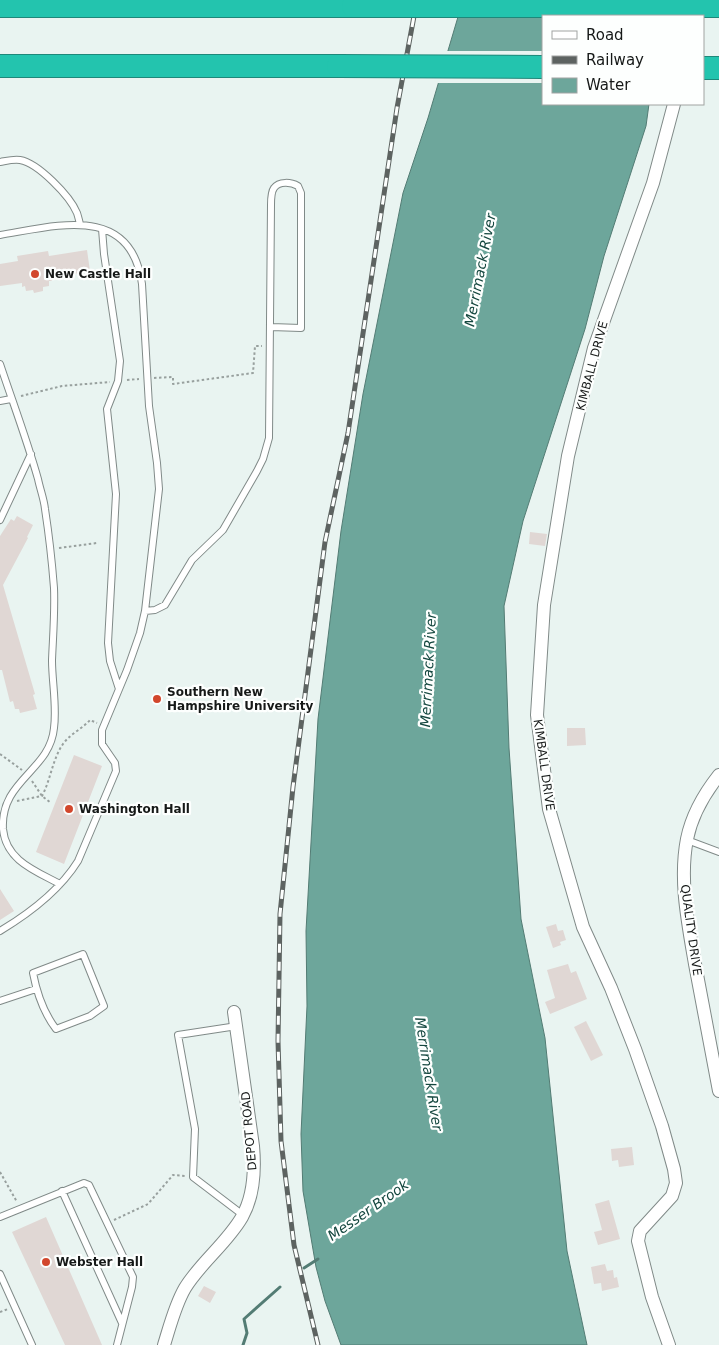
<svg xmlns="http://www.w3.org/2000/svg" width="719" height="1345" font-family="'DejaVu Sans',sans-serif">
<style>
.water{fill:#6da69b;stroke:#537c74}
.pier{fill:#e9f4f1}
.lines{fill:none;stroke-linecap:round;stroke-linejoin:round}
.stream{stroke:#537c74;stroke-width:3}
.building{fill:#e0d7d4}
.service-casing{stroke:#808a88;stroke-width:8}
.minor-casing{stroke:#808a88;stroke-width:14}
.motorway-casing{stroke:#1e887a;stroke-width:24}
.path{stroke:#98a09e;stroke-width:2;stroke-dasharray:2.5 2.5;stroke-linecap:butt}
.service{stroke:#fff;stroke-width:6}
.minor{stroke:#fff;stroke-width:12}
.motorway{stroke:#23c4ae;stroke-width:22}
.rail-casing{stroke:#5d6361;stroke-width:5}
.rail{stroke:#fdfffe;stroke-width:3;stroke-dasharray:9;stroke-linecap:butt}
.motorway-bridge-casing{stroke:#1e887a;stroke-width:24;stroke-linecap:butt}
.motorway-bridge{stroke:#23c4ae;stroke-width:22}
.poi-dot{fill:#d2472d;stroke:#fdfffe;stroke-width:2}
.labels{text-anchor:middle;stroke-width:4.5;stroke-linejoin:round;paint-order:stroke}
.poi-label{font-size:12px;font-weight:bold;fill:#161918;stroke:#fdfffe;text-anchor:start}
.street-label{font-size:12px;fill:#161918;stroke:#fdfffe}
.water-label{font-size:14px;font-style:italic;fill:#14473f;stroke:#fdfffe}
</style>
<rect width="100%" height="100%" fill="#e9f4f1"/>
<path class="water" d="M463 0 543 16V104H649L646 126 604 256 585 329 523 521 504 606 509 748 521 919 545 1038 567 1251 587 1345H341L325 1301 316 1267 303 1191 301 1134 307 1006 306 931 318 719 341 531 363 394 403 193 428 118Z"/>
<path class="pier" d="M445 51H543V83H435Z"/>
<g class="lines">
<path class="stream" d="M304 1268 318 1259
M243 1345 247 1333 244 1319 280 1287"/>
</g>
<path class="building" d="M87 250 90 271 52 278V281H49V286L43 287V291L34 293 33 290 26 291 25 286 22 287V283L0 286V264L18 261 17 256 48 251 49 256Z
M17 516 33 525 27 537 28 538 3 585 35 694 33 695 37 709 20 713 19 709H15L13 701 10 702 2 670H0V536L11 519 14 521Z
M530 532 547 534 545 546 529 544Z
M567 728H585L586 745 567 746Z
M74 755 102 766 64 864 36 852Z
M0 889 14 911 0 920Z
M556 924 558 931 563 930 566 940 560 942 561 945 553 948 546 927Z
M568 964 571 973 576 971 587 999 550 1014 545 1002 555 998 547 970Z
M586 1021 603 1055 591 1061 574 1027Z
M632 1147 634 1165 619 1167 618 1160 612 1161 611 1149Z
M609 1200 620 1239 598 1245 594 1232 602 1230 595 1204Z
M46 1217 102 1345H65L12 1232Z
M605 1264 607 1271 613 1270 614 1278 617 1277 619 1287 602 1291 601 1283 594 1284 591 1267Z
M204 1286 216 1292 210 1303 198 1296Z"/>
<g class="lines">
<defs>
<path id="service" d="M0 162C6 161 13 159 20 160 38 163 70 196 77 213 78 216 79 220 80 224
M102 229 104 254 120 361 118 381 107 409 116 494 108 643 110 661 119 689
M0 235C56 226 131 203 142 284L149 406 157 463 159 489 145 611 140 633 127 670 102 730V744L115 763 116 771 78 861C60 890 30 913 0 931
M0 364C13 403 27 440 38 479 40 489 44 499 45 509 49 535 52 562 54 588 55 612 53 636 52 660 52 682 57 706 54 728 50 771 0 780 3 829 6 861 36 871 60 884
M0 401 11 399
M0 520 31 454
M145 611 155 610 165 605 192 560 223 530 257 471 263 459 269 438 271 205C271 200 271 192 274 188 279 181 291 182 298 186L301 193V328L271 327
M687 840 719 852
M83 954 104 1006 90 1016 56 1029C43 1012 37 994 33 973Z
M0 1001 36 989
M237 1026 178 1035 195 1129 193 1177 243 1215
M62 1191 122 1323
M0 1217 84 1183 89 1185 133 1277 132 1287 117 1345
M0 1274 32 1345"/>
<path id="minor" d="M719 775C704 794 692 814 687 839 679 880 688 923 695 964 703 1006 711 1049 719 1091
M164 1345C170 1326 175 1305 185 1288 201 1262 227 1243 242 1217 254 1196 255 1168 253 1146L234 1012
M669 1345 652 1297 638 1241 640 1231 672 1196 676 1183 674 1169 662 1126 635 1049 611 988 583 927 549 809 537 715 544 605 568 456 594 348 653 183 674 104"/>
<path id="motorway" d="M0 6H353
M0 66H338
M703 68H719"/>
</defs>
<use href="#service" class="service-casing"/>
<use href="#minor" class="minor-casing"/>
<use href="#motorway" class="motorway-casing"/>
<path class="path" d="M154 378 173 377V384L253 373 255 346H262
M127 380 139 379
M21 396 62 386 110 382
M59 548 97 543
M0 754 22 770
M32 781 42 796 51 803
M17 801 42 796C51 779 52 760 63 744 70 734 82 729 90 720L97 723
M0 1172 17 1202
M114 1220 148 1204 173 1175 186 1176
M0 1312 8 1309"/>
<use href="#service" class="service"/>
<use href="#minor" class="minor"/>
<use href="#motorway" class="motorway"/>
<defs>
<path id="rail" d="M318 1345 294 1245 281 1141 278 1041 280 914 293 787 325 542 348 433 397 108 417 0"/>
</defs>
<use href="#rail" class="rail-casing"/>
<use href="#rail" class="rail"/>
<defs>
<path id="motorway-bridge" d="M353 6H719
M338 66 543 67"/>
</defs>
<use href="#motorway-bridge" class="motorway-bridge-casing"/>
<use href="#motorway-bridge" class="motorway-bridge"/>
</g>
<g class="poi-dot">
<circle cx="35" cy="274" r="5"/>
<circle cx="157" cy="699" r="5"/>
<circle cx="69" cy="809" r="5"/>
<circle cx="46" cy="1262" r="5"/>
</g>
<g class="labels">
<g class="poi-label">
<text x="45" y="278">New Castle Hall</text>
<text x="167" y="696">Southern New<tspan x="167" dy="14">Hampshire University</tspan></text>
<text x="79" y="813">Washington Hall</text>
<text x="56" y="1266">Webster Hall</text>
</g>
<g class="street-label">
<text transform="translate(592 366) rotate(-75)" y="4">KIMBALL DRIVE</text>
<text transform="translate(544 765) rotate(82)" y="4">KIMBALL DRIVE</text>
<text transform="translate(691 930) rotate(82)" y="4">QUALITY DRIVE</text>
<text transform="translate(249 1131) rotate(-95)" y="4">DEPOT ROAD</text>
</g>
<g class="water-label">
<text transform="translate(480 270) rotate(-79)" y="5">Merrimack River</text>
<text transform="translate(428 670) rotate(-87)" y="5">Merrimack River</text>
<text transform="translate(429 1074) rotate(81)" y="5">Merrimack River</text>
<text transform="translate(368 1210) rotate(-35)" y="5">Messer Brook</text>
</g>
</g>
<rect x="542" y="15" width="162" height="90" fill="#fdfffe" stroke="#a1a3a2"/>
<rect x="552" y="31" width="25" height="8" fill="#ffffff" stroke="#a1a3a2"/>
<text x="586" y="40" font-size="15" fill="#161918">Road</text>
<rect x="552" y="56" width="25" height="8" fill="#5d6361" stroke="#a1a3a2"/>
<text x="586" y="65" font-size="15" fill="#161918">Railway</text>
<rect x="552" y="78" width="25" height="15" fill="#6da69b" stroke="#a1a3a2"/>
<text x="586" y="90" font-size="15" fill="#161918">Water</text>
</svg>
